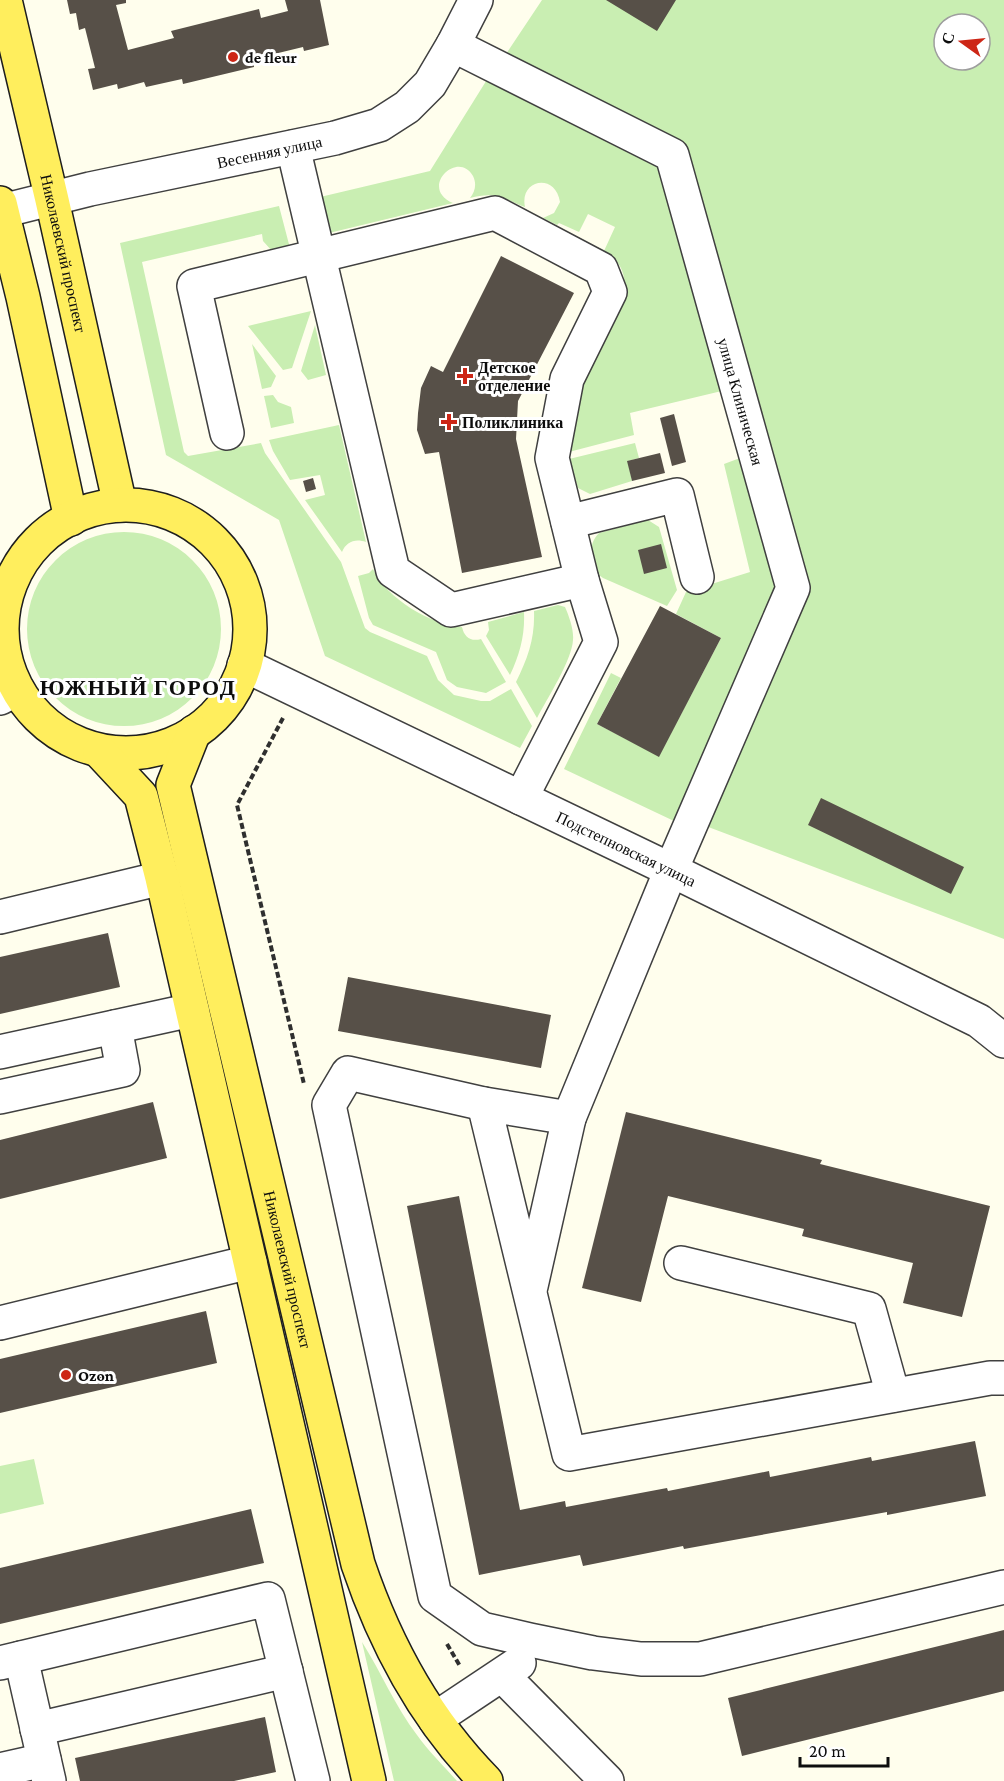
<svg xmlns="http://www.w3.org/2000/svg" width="1004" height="1781" font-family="'Crimson Pro',serif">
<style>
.green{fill:#c9eeb2;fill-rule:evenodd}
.building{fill:#575048}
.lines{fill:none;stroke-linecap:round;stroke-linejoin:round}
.minor-casing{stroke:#404040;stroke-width:36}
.major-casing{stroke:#1e1e1e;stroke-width:36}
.path{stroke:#2f2f2f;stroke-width:4;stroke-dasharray:6 3;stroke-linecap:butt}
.minor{stroke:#fff;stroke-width:33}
.major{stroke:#ffee5d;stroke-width:33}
.poi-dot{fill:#cd2616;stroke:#fff;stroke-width:2}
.labels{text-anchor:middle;stroke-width:6;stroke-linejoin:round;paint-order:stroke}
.poi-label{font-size:16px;font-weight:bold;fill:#0d0d0d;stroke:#fff;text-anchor:start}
.street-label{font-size:16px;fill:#0d0d0d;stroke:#fff}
.district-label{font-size:22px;font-weight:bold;letter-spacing:1.5px;fill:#0d0d0d;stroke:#fff}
</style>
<rect width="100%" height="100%" fill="#fffeed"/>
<path class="green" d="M542 0H1004V939L703 825 806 586 677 146 502 60ZM944 24H980V60H944Z
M488 78 667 165 730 389 630 413 634 435 565 453 571 398 624 291C626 271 620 262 604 251L615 227 588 214 579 232 559 223 557 225 543 218 554 213 560 202C555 172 519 180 525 207 502 198 495 191 470 198 475 192 477 184 473 176 458 149 418 188 453 203L329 233 316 198 430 171Z
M279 206 291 252 272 251 263 241 262 234 142 262 184 452 188 456 261 443 265 453 341 562 365 628 370 632 427 656 438 680 454 695 481 701H490L511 689 532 726 520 748 325 656 279 520 166 455 120 243Z
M311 311 292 368 283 370 248 326Z
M315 325 326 375 308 380 301 371Z
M252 344 276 376 271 387 262 389Z
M273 395 278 402 291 407 294 423 271 428 264 396Z
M339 425 366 542C355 538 346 542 342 552L305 500 325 495 320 475 290 480 273 451 269 440Z
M635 443 639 458 628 461 632 481 590 494 578 488 569 459Z
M748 455 784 583 674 821 564 769 611 673 621 678 597 724 659 756 721 638 676 614 686 592 750 572 724 464Z
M648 520 659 527 677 590 667 606 603 578 595 572C592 556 587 546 599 533Z
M27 629a97 97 0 1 1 194 0a97 97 0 1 1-194 0Z
M373 569C386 598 431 625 462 627 464 637 471 642 481 639L506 682 486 693 457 687 447 680 436 652 373 625 369 618 358 576 369 573Z
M558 605 565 607C569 616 574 630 573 640 572 660 547 699 537 718L516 682C528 658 535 638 534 611Z
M524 612C525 635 520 654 510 675L486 636 489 630 488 622Z
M34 1459 44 1504 0 1514V1466Z
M362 1642C381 1672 395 1706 417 1735 428 1751 444 1766 457 1781H394Z"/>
<path class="building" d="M67 0H126V3L116 5 128 50 174 38 171 31 259 9 261 18 288 11 285 0H320L329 45 304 51 303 47 270 55 271 60 254 65V67L183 84 182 79 146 87 144 82 118 89 117 84 93 90 88 69 95 68 85 28 79 30 76 13 70 14Z
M606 0H676L657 31Z
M501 256 574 293 518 401 516 439 542 557 462 573 439 452 425 454 417 430 418 413 421 388 431 366 443 372Z
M674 414 686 462 672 466 660 418Z
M660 453 665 473 632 481 627 461Z
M313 478 316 489 306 492 303 481Z
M661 544 667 568 644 574 638 550Z
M660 606 721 638 659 757 597 724Z
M821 798 964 867 951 894 808 825Z
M108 933 120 987 0 1014V957Z
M348 977 551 1015 541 1068 338 1031Z
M153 1102 167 1158 0 1199V1140Z
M626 1112 822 1160 820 1164 990 1206 962 1317 903 1303 913 1263 802 1236 804 1229 668 1196 641 1302 582 1288Z
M459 1196 520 1510 565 1501 566 1507 667 1488 668 1491 769 1471 770 1477 871 1457 872 1461 975 1441 986 1496 887 1515V1512L684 1549 683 1546 583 1566 580 1555 479 1575 407 1206Z
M206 1311 217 1363 0 1413V1359Z
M251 1509 264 1563 0 1624V1568Z
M1004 1630V1691L742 1756 728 1698Z
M265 1717 276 1772 234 1781H80L75 1758Z"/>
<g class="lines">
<defs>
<g id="minor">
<path id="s1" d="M453 45 672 155 793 588 671 870 569 1118 484 1104 569 1454 990 1378H1004"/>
<path d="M293 147 393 571 451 610 582 580"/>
<path id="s2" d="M2 211 90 189 335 138 379 125 407 107 430 84 453 45 476 0"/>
<path d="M227 433 194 286 495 213 601 269 610 292 567 379 552 458 582 580 601 642 521 798"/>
<path d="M568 522 677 495 697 577"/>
<path id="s3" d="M244 665 671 870 979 1021 1004 1041"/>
<path d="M0 698 17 689"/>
<path d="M0 917 162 878"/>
<path d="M0 1052 192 1010"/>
<path d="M0 1097 123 1070 115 1027"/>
<path d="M484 1104 348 1073 329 1105 435 1596 482 1629 530 1640 593 1653 641 1659H700L1004 1587"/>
<path d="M681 1263 869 1309 893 1395"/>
<path d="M531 1286 569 1118"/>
<path d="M0 1323 250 1262"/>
<path d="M21 1658 49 1781"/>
<path d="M0 1663 268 1599 313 1781"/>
<path d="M502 1675 607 1781"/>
<path d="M435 1719 519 1663"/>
<path d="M37 1729 286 1671"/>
<path d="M0 1770 44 1760"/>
</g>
<g id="major">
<path id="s4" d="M5 0 52 200 120 505"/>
<path d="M0 203 23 297 71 519"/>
<circle cx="126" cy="629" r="124"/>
<path id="s5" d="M194 732 173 785 358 1564C385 1644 426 1720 486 1781"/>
<path d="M100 752 141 796 162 878 369 1781"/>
</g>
</defs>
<use href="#minor" class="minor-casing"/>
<use href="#major" class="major-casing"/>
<path class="path" d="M283 718 237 805 304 1084
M447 1644 460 1666"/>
<use href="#minor" class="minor"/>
<use href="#major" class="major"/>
</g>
<g class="poi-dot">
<circle cx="233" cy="57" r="6"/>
<path d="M462 367h6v6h6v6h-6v6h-6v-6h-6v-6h6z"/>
<path d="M446 413h6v6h6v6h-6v6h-6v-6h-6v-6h6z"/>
<circle cx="66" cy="1375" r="6"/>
</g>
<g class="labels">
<g class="poi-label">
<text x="245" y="63">de fleur</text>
<text x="478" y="373">Детское<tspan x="478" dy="18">отделение</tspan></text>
<text x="462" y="428">Поликлиника</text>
<text x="78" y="1381">Ozon</text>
</g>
<g class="street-label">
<text dy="6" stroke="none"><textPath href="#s2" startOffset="274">Весенняя улица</textPath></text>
<text dy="6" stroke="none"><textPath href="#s4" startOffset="260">Николаевский проспект</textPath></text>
<text dy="6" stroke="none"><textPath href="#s1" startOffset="501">улица Клиническая</textPath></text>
<text dy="6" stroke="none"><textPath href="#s3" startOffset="424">Подстепновская улица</textPath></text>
<text dy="6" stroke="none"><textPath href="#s5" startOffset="555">Николаевский проспект</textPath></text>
</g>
<g class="district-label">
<text x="138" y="695">ЮЖНЫЙ ГОРОД</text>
</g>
</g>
<g transform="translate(962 42) rotate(285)"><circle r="28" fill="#ffffff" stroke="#9e9e9e" stroke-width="1.5"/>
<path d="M0-4.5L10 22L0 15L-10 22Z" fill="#cd2616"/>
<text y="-9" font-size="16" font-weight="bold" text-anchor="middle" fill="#0d0d0d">С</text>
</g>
<path d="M800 1757v9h88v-9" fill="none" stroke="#0d0d0d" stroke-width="3"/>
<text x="809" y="1757" font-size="18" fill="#0d0d0d" stroke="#ffffff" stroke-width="4.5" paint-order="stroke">20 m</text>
</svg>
